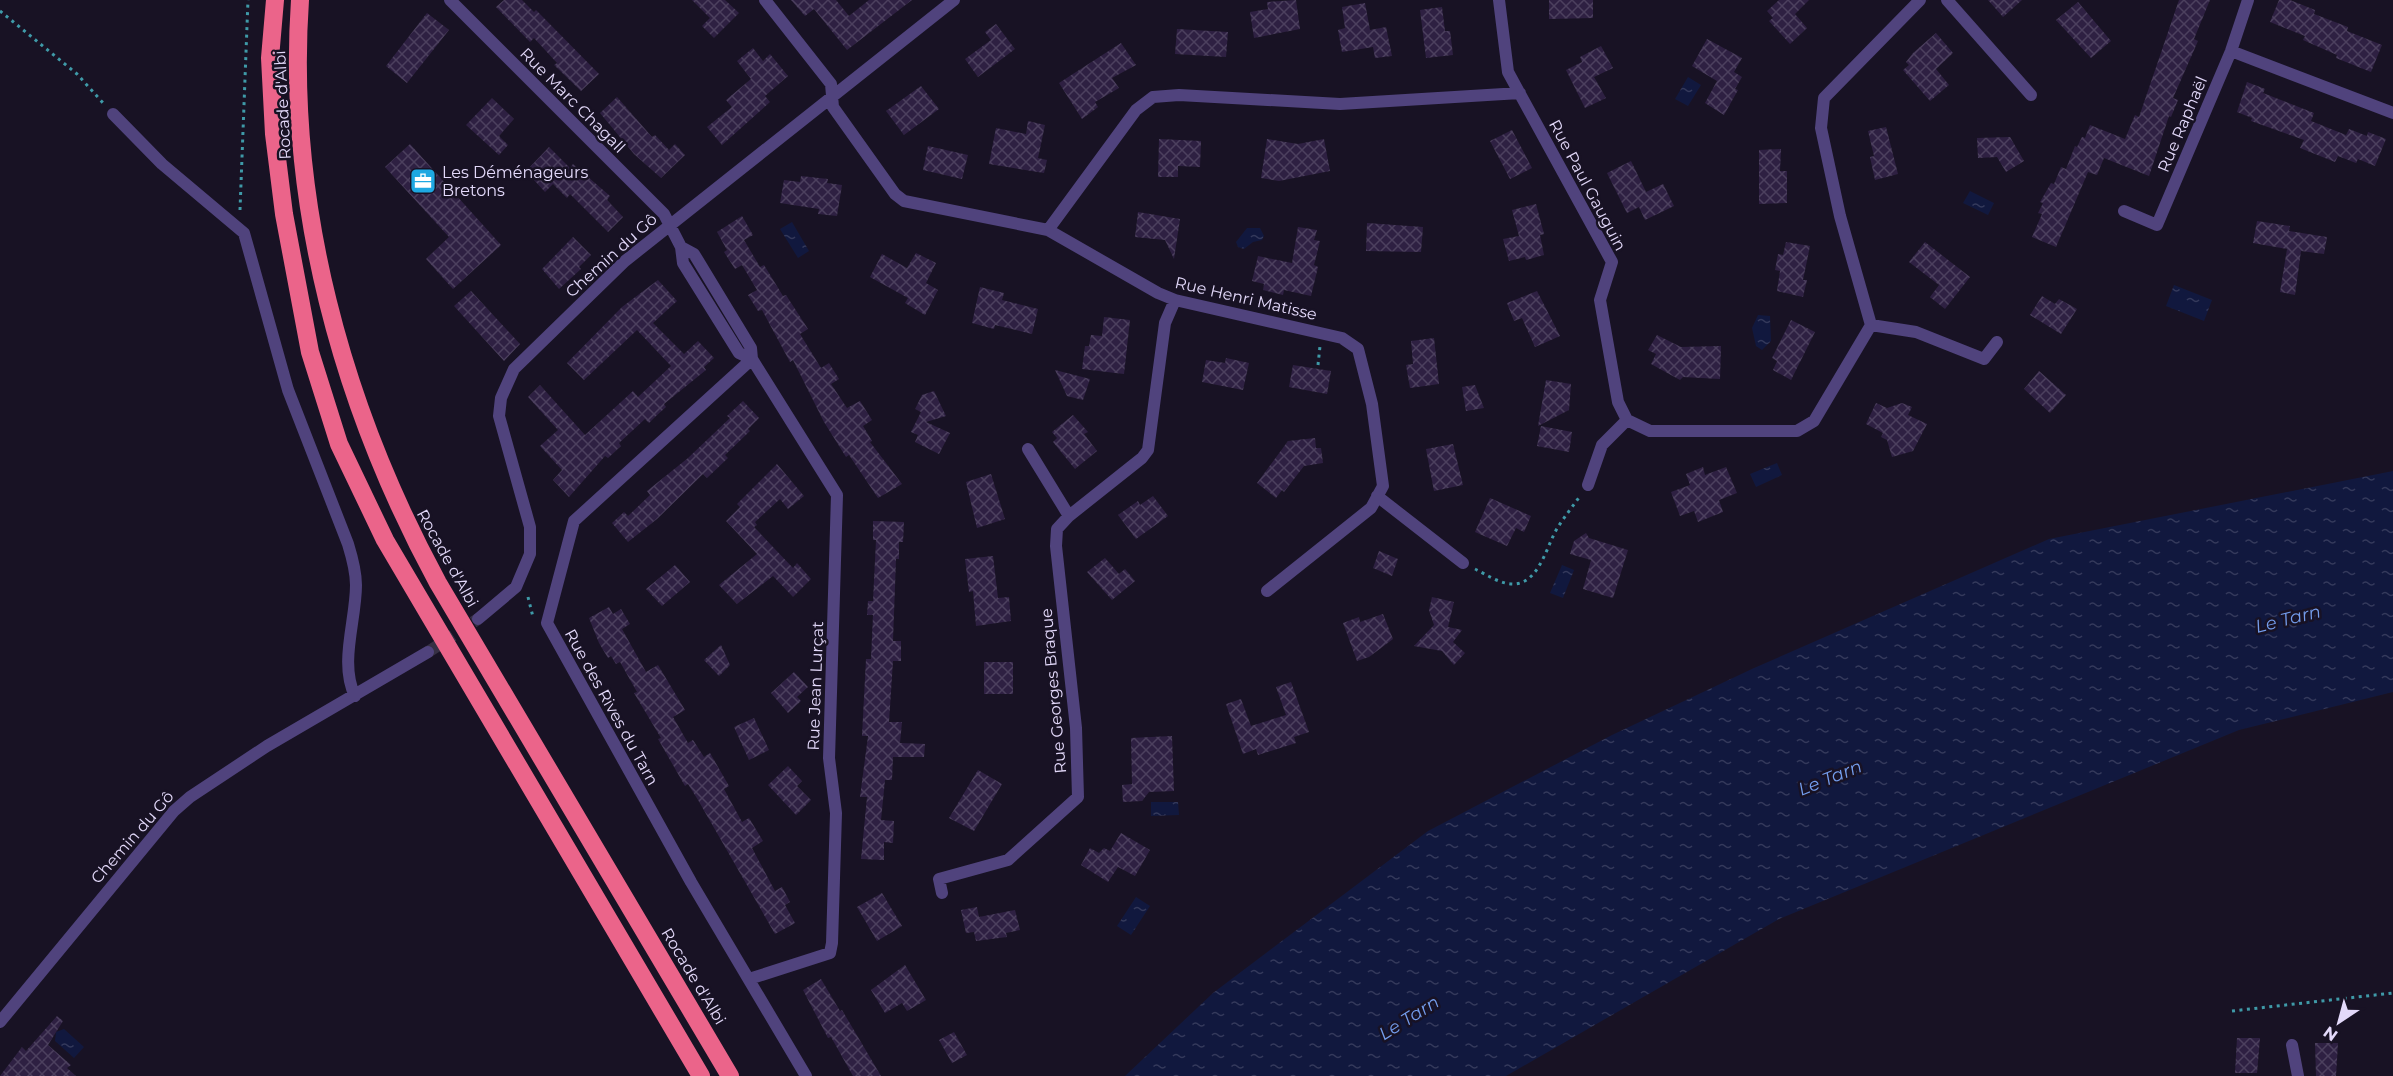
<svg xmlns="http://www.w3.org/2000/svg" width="2393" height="1076" font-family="Montserrat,sans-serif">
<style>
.water{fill:url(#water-ripples)}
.building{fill:url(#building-cross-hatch)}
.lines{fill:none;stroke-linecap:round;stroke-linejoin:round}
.street-tunnel{stroke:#363044;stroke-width:12;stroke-dasharray:12 6;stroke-linecap:butt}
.path{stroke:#3f9aa8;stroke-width:3;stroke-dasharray:3 4.5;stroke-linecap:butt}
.street{stroke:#50437d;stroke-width:12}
.highway{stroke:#eb648a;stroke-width:18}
.labels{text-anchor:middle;stroke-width:5;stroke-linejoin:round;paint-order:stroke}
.street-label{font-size:16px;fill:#e3d9fa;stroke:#181224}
.poi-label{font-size:16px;fill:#e3d9fa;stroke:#181224;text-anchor:start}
.water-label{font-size:18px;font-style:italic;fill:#749ded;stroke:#181224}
</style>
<defs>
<pattern id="water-ripples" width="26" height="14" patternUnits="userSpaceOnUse" patternTransform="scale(1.5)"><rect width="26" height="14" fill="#11183e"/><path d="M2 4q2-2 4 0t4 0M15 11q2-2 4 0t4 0" fill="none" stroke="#34395b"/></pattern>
<pattern id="building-cross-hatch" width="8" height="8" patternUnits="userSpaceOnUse" patternTransform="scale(1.5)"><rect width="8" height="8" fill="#2e2042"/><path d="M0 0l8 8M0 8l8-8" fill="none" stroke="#4c405e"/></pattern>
</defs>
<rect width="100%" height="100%" fill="#181224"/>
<path class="water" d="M1688 77 1701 85 1688 106 1675 99Z
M1970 191 1994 203 1988 215 1963 203Z
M792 222 809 251 798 258 780 229Z
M1247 228H1260L1264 236 1262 240 1253 242 1244 249 1238 247 1236 242Z
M2174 285 2212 300 2204 321 2166 306Z
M1758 315 1770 316 1771 341 1762 350 1756 346 1752 328Z
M1777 463 1782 475 1756 487 1750 474Z
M2393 471V692L2239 730 1779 919 1506 1076H1125L1213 993 1428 831 1612 735 1754 668 2049 539Z
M1562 565 1574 570 1563 598 1550 593Z
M1151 802H1178L1179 815 1151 816Z
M1136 897 1150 906 1131 935 1117 926Z
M64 1029 84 1047 74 1058 55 1041 56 1032Z"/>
<path class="building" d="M504 0H522L534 12 536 10 599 74 581 91 554 65 557 63 534 38 530 42 496 7Z
M692 0H725L739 13 714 38 702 26 710 18Z
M791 0H836L849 16 869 0H912L847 50 814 9 805 16Z
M1296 0 1300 29 1254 38 1250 12 1268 9 1267 2Z
M1549 0H1593V18L1549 19Z
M1779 0H1809L1795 14 1807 28 1790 44 1769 21 1773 18 1767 11Z
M1988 0H2022L2003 17Z
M2179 0H2210L2194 39 2198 41 2173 98 2178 100 2171 117 2169 116 2149 176 2104 158 2097 175 2088 172 2056 247 2032 237 2042 214 2038 213 2043 203 2040 202 2051 183 2054 184 2061 167 2066 169 2075 146 2077 147 2082 137 2085 138 2090 125 2125 139 2135 115 2139 117Z
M2279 0H2290L2315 10 2314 14 2348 27 2347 31 2382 45 2371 72 2336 58 2337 55 2303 40 2305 36 2270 22Z
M2078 2 2111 41 2091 58 2056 20Z
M1365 3 1370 30 1386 27 1392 56 1375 58 1373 47 1342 52 1338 30 1345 28 1342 7Z
M1442 7 1445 31H1450L1453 55 1426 58 1420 10Z
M427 13 449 30 407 83 386 66Z
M996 24 1015 49 978 77 965 59 991 40 985 32Z
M1177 29 1228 32 1226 57 1175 54Z
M1936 33 1953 53 1936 69 1949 85 1930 101 1903 70 1909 65 1906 62 1913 53Z
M1707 39 1742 58 1734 72 1742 77 1735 89 1738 90 1724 115 1705 103 1717 81 1692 66Z
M1121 43 1136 65 1112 78 1119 88 1095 102 1098 107 1082 119 1059 83Z
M1601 46 1613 68 1594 77 1606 98 1585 108 1566 70 1582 62 1580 57Z
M753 48 763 61 770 54 788 76 765 96 770 102 722 145 707 127 732 107 726 100 751 79 737 61Z
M2247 82 2265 89 2263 93 2314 113 2311 121 2346 135 2349 129 2367 136 2368 132 2386 139 2375 166 2358 159 2356 163 2338 156 2335 162 2300 148 2304 140 2251 121 2252 118 2237 112Z
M921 86 939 109 904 135 886 111Z
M617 97 652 137 655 135 669 150 675 144 685 155 661 178 634 154 600 113Z
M492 98 514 119 499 136 508 145 499 155 466 125Z
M1028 121 1045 125 1038 158 1047 160 1044 173 989 164 996 128 1026 134Z
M1886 127 1898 174 1875 180 1870 157 1874 156 1868 131Z
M1512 130 1532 168 1510 179 1490 141Z
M2010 137 2024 161 2006 172 1997 157 1978 158 1977 138Z
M1159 139 1201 141 1200 167 1178 166V177H1158Z
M1267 139 1298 144 1324 139 1330 171 1279 181 1261 178Z
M410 144 501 245 453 289 426 259 449 237 385 167Z
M928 146 968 155 962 179 923 170Z
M549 147 570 168 573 164 610 196 607 200 623 217 608 232 570 194 567 198 553 184 545 192 534 180 537 177 529 168Z
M1781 149 1780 171H1787V203L1759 204V150Z
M1631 161 1646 192 1663 184 1674 206 1645 220 1639 207 1627 213 1607 173Z
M801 176 828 179 827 183 842 185 837 216 818 214 819 209 780 203 784 180 800 182Z
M1536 204 1544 234 1540 235 1544 255 1526 260 1525 257 1509 261 1503 239 1519 236 1512 210Z
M1138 212 1180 219 1174 259 1165 240 1135 237Z
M742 216 753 235 744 240 760 267 764 265 783 296 786 295 808 329 800 334 821 368 829 363 839 379 831 384 847 408 860 401 872 420 863 426 872 441 870 442 902 484 878 498 849 455 846 457 824 422 793 360 790 362 762 310 758 311 748 295 757 290 742 265 735 269 724 252 727 250 717 232Z
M2257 221 2290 226 2289 231 2327 237 2324 254 2301 251 2295 295 2280 292 2287 249 2253 243Z
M1367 223 1423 227 1421 252 1366 251Z
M1298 227 1317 230 1314 240 1320 241 1314 265 1318 267 1311 296 1284 290 1283 295 1263 290 1264 284 1252 281 1258 256 1292 263Z
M573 237 591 255 579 267 581 269 559 289 542 269Z
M1786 242 1810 246 1803 280H1807L1803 297 1777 291 1780 271 1775 270 1778 254 1783 255Z
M1925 242 1970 277 1945 309 1930 297 1939 285 1909 262Z
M916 253 936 263 926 283 938 290 925 315 905 303 908 298 870 277 882 254 907 268Z
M658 280 677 301 653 323 684 354 698 341 714 358 704 367 706 370 664 404 666 407 656 416 649 423 645 419 619 443 621 446 608 458 605 456 569 497 553 480 562 470 540 446 558 430 528 397 540 385 585 435 633 391 638 397 671 366 637 330 584 380 567 363 622 307Z
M980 287 1004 293 1002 300 1038 309 1032 334 995 325 994 329 972 323Z
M471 291 520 344 504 361 454 306Z
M1537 291 1560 336 1535 347 1522 318 1514 321 1507 303Z
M2042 296 2055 304 2059 299 2077 309 2061 334 2030 315Z
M1104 317 1130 320 1124 374 1082 369 1085 346H1089L1091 335 1102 336Z
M1791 320 1815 332 1791 380 1773 370 1777 361 1772 358Z
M1657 335 1681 347 1721 346 1720 379 1683 377 1680 380 1651 364 1656 354 1648 350Z
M1434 338 1439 384 1410 388 1406 365 1413 364 1411 341Z
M1226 358 1249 363 1243 390 1202 382 1206 360 1225 363Z
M1293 365 1331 371 1327 394 1289 387Z
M1055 370 1090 379 1083 400 1067 396Z
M2039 371 2066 395 2050 413 2024 389Z
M1546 380 1571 384 1569 410 1538 426Z
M1475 385 1484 408 1466 411 1462 387Z
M934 391 946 416 926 422 950 433 939 454 915 442 918 435 911 432 921 412 915 409 922 395Z
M743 401 759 418 748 429 750 431 725 455 728 458 707 478 703 474 657 519 628 542 612 523 624 512 628 516 650 495 647 491 688 458 730 418 727 416Z
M1876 403 1887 408 1902 403 1912 407 1908 415 1927 424 1913 451 1892 457 1887 440 1881 437 1883 433 1866 424Z
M1073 415 1088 432 1084 434 1097 451 1075 469 1053 442 1057 438 1052 432Z
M1541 426 1572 432 1569 452 1537 446Z
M1315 438 1316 448H1321L1323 463 1304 466 1284 492 1282 490 1276 498 1257 483 1288 441Z
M1453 444 1463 485 1434 491 1426 449Z
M777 464 804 496 788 509 780 499 755 522 757 525 754 527 793 568 797 563 811 579 793 597 773 576 737 604 719 585 757 554 726 521 740 507 737 504Z
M1703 467 1705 475 1726 467 1737 493 1719 500 1723 512 1698 522 1694 511 1680 516 1671 492 1690 485 1686 474Z
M991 474 1005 519 977 528 966 482Z
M1153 496 1168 516 1136 539 1118 515 1138 501 1140 505Z
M1490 498 1531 516 1524 532 1516 528 1507 546 1475 532Z
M873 521 904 522 903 542H899V559H896L893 641H901V661H893L889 722H902L900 743 925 744 924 757H893L892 780H885L881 820 894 821 893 843 884 842V860L861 859 867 797H860L868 736H862L866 659H871L873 615H867L868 601H873L876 540H873Z
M1586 533 1589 538 1628 550 1613 598 1583 589 1591 560 1570 554 1574 541Z
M1379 551 1398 559 1392 576 1373 568Z
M993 556 998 598 1009 597 1011 621 976 626 973 591 969 592 965 559Z
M1105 558 1119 574 1125 569 1135 581 1112 600 1087 572Z
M675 565 690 582 662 606 646 589Z
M1432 597 1454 602 1448 627 1462 630 1453 642 1465 653 1454 665 1442 651 1414 646 1434 625 1429 610Z
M609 607 613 614 621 609 630 624 622 629 646 672 658 665 685 710 673 717 688 743 693 740 704 757 710 753 729 786 724 789 742 822 749 818 763 841 752 848 775 891 782 887 790 902 785 905 795 923 775 934 698 800 688 784 685 786 658 739 661 738 634 693 637 692 620 662 616 664 611 656 608 658 599 643 589 618Z
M1383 614 1393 639 1369 657 1357 661 1343 623 1359 617 1360 622Z
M721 645 730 665 719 676 704 660Z
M984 662H1013V694H984Z
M794 672 808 687 797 697 801 701 788 713 771 693Z
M1291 682 1309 732 1294 737 1296 743 1258 755 1256 749 1243 754 1226 704 1241 699 1251 726 1286 715 1276 687Z
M754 718 769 750 749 760 734 727Z
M1172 736 1174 791 1149 792 1142 801 1123 802 1122 785 1132 784 1131 738Z
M788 766 802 781 797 786 811 800 796 815 768 785Z
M978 770 1002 784 974 831 949 818Z
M1121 833 1150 850 1135 876 1118 867 1108 882 1081 865 1090 848 1099 853 1104 848 1110 851Z
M882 893 902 926 877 941 857 907Z
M977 907 979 917 1015 910 1020 930 1006 933 1007 937 976 941 974 932 966 933 961 910Z
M905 965 926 1000 907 1011 902 1003 885 1013 871 990Z
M821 979 840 1011 842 1010 881 1076H853L831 1037 828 1038 803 990Z
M57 1016 63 1021 48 1045 71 1065 67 1068 76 1076H0L22 1047 26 1051Z
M954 1032 967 1055 952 1063 939 1040Z
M2237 1038H2260L2257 1073H2235Z
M2315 1043H2338L2336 1076H2316Z"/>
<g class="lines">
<path class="street-tunnel" d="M428 652 478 619"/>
<path class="path" d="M0 11 77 74 104 104
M240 210 248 0
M1318 365 1320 346
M1475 569C1487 575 1502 585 1515 584 1540 582 1547 544 1558 527 1565 516 1573 506 1580 496
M528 597 533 617
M2232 1011 2393 993"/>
<path class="street" d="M450 0 664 214 681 247
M765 0 831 84 833 107 895 194 904 201 1048 230 1158 293 1175 300 1342 338 1358 349 1372 404 1383 486 1371 508 1267 591
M1499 0 1508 72 1612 262 1600 300 1618 402 1627 420 1650 431H1797L1814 421 1871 325 1840 216 1821 128 1824 98 1920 0
M1947 0 2031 95
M2231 51 2393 113
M113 114 162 164 244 233 288 390 348 544C352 557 356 571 356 585 356 621 339 663 355 696
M2124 211 2157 225 2231 51 2248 0
M1048 230 1136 110 1153 97 1179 95 1340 104 1520 93
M1871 325 1916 332 1984 359 1997 342
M752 359 574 521 547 623 691 882 806 1076
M1028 449 1069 516
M1588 485 1602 445 1627 420
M1377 496 1463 563
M478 619 516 587 530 554V527L499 416 501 398 514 369 625 261 954 0
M942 893 939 879 1008 860 1078 797 1076 728 1056 546 1057 529 1069 516 1142 458 1148 450 1165 323 1175 300
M749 979 830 953 832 943 836 813 829 758 837 495 752 359 751 348 694 254 681 247 683 263 739 353 752 359
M0 1022 174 811 190 797 267 746 428 652
M2292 1045 2298 1076"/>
<path class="highway" d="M275 0 270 58 274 134 284 214 310 352 339 444 385 540 701 1076
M300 0C286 203 342 406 438 583L730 1076"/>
</g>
<defs>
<symbol id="office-square" viewBox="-11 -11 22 22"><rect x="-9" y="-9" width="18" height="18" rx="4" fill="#1ea8e2" stroke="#181224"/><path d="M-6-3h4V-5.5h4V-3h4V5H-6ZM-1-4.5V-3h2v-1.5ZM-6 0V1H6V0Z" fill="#fff"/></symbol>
</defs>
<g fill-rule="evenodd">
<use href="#office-square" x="408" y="166" width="30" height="30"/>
</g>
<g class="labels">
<g class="street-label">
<text transform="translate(573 100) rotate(45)" y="6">Rue Marc Chagall</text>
<text transform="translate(282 105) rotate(-93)" y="6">Rocade d'Albi</text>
<text transform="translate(2182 124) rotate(-67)" y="6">Rue Raphaël</text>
<text transform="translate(1588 185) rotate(62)" y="6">Rue Paul Gauguin</text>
<text transform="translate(611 255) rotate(-42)" y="6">Chemin du Gô</text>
<text transform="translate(1246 298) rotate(13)" y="6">Rue Henri Matisse</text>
<text transform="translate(448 558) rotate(61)" y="6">Rocade d'Albi</text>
<text transform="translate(815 686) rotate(-88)" y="6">Rue Jean Lurçat</text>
<text transform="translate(1053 691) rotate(-95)" y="6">Rue Georges Braque</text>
<text transform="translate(612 707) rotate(61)" y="6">Rue des Rives du Tarn</text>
<text transform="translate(132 837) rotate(-49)" y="6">Chemin du Gô</text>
<text transform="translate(694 976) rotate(59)" y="6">Rocade d'Albi</text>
</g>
<g class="poi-label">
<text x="442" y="178">Les Déménageurs<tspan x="442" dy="18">Bretons</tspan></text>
</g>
<g class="water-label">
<text transform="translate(2288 619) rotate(-14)" y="6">Le Tarn</text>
<text transform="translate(1830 778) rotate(-22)" y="6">Le Tarn</text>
<text transform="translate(1409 1018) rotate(-32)" y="6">Le Tarn</text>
</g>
</g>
<g transform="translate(2339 1022) rotate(216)" stroke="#181224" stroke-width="4.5" paint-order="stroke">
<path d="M0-4.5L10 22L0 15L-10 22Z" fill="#e3d9fa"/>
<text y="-9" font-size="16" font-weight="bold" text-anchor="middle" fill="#e3d9fa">N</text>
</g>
</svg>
